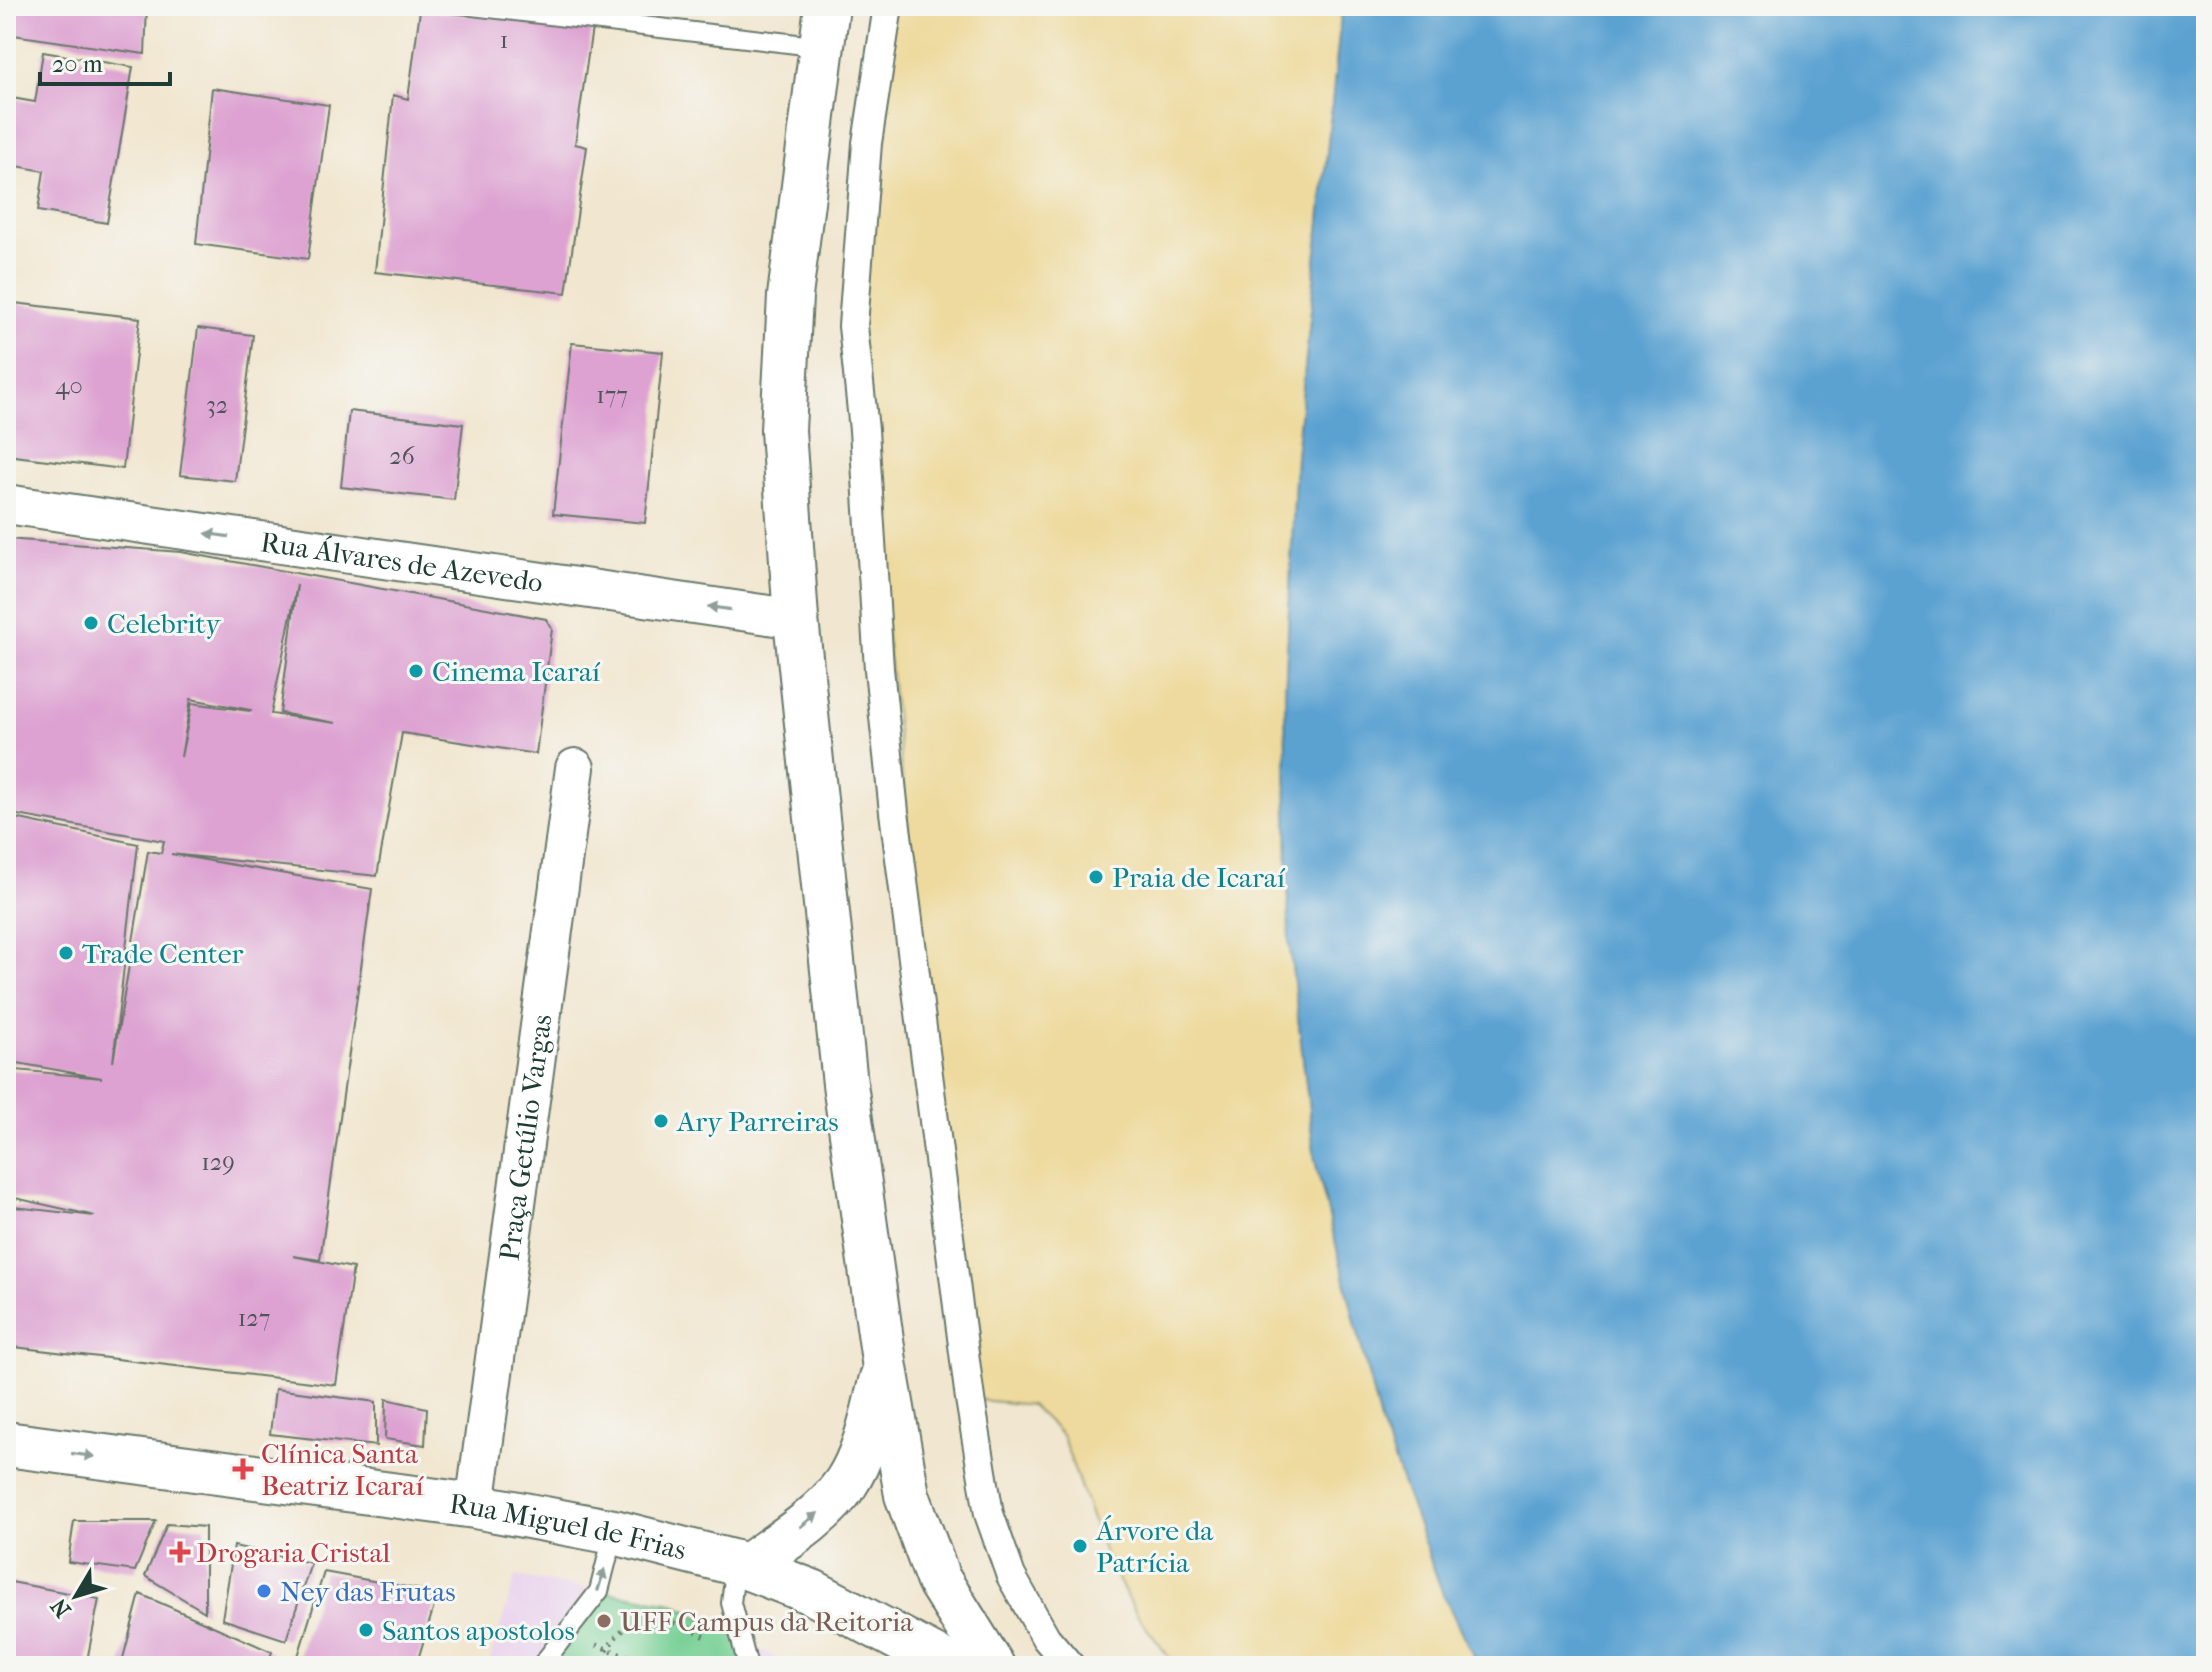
<svg xmlns="http://www.w3.org/2000/svg" width="2212" height="1672" font-family="'IM FELL French Canon',serif">
<style>
.built{fill:#e9d1ed}
.green{fill:#78d095;stroke:#4c8664;stroke-width:2}
.sand{fill:#eeda9e;stroke:#868c69;stroke-width:2}
.water{fill:#5ba2d1;stroke:#3d7082;stroke-width:2}
.building{fill:#dda2d1;fill-rule:evenodd}
.lines{fill:none;stroke-linecap:round;stroke-linejoin:round}
.service-casing{stroke:#68786a;stroke-width:22}
.pedestrian-casing{stroke:#68786a;stroke-width:32}
.minor-casing{stroke:#68786a;stroke-width:42}
.secondary-casing{stroke:#68786a;stroke-width:48}
.path{stroke:#68786a;stroke-width:5;stroke-dasharray:2 6;stroke-linecap:butt}
.service{stroke:#fff;stroke-width:18}
.pedestrian{stroke:#fff;stroke-width:28}
.minor{stroke:#fff;stroke-width:38}
.secondary{stroke:#fff;stroke-width:44}
.oneway{fill:#8f9e9a}
.culture-dot{fill:#0f9aa8;stroke:#f6f6f2;stroke-width:3}
.health-dot{fill:#e0444e;stroke:#f6f6f2;stroke-width:3}
.shop-dot{fill:#3f7fe0;stroke:#f6f6f2;stroke-width:3}
.education-dot{fill:#8d6e63;stroke:#f6f6f2;stroke-width:3}
.labels{text-anchor:middle;stroke-width:6;stroke-linejoin:round;paint-order:stroke}
.number-label{font-size:24px;fill:#4e565b}
.street-label{font-size:28px;fill:#1f3d34;stroke:#f6f6f2}
.culture-label{font-size:28px;fill:#0d838f;stroke:#f6f6f2;text-anchor:start}
.health-label{font-size:28px;fill:#be3a42;stroke:#f6f6f2;text-anchor:start}
.shop-label{font-size:28px;fill:#366cbe;stroke:#f6f6f2;text-anchor:start}
.education-label{font-size:28px;fill:#785e54;stroke:#f6f6f2;text-anchor:start}
</style>
<rect width="100%" height="100%" fill="#f6f6f2"/>
<filter id="ink" filterUnits="userSpaceOnUse"><feTurbulence type="fractalNoise" baseFrequency=".0125" numOctaves="2"/><feDisplacementMap in="SourceGraphic" scale="16" xChannelSelector="R" yChannelSelector="G"/><feConvolveMatrix kernelMatrix="1 2 1 2 8 2 1 2 1" color-interpolation-filters="sRGB"/></filter>
<filter id="wash" filterUnits="userSpaceOnUse"><feTurbulence type="fractalNoise" baseFrequency=".006" numOctaves="4" result="noise"/><feDisplacementMap in="SourceGraphic" scale="32" xChannelSelector="R" yChannelSelector="G"/><feGaussianBlur stdDeviation="1.8" result="paint"/><feColorMatrix in="noise" values="0 0 0 0 0 0 0 0 0 0 0 0 0 0 0 0 0 1.4 0 .05"/><feComposite in="paint" operator="in"/></filter>
<g filter="url(#wash)">
<rect width="100%" height="100%" fill="#f1e6cf"/>
<path class="built" d="M516 1576 673 1603 792 1666H488Z"/>
<path class="green" d="M599 1591 673 1603 742 1639 748 1666H541Z"/>
<path class="sand" d="M888 6H1342L1296 456 1285 695 1289 941 1315 1160 1380 1422 1443 1594 1478 1666H1176L1139 1618 1104 1553 1062 1435 1031 1405 970 1399 853 326Z"/>
<path class="water" d="M1342 6H2206V1666H1478L1443 1594 1380 1422 1315 1160 1289 941 1285 695 1296 456Z"/>
<g id="blocks">
<path class="building" d="M9 6H147L145 54 6 34Z
M420 10 592 28 575 144 587 147 566 293 375 272 393 95 408 99Z
M43 52 133 67 107 223 38 211 44 171 6 164V97L35 102Z
M212 88 329 105 308 259 196 244Z
M6 302 140 318 123 469 6 455Z
M198 328 253 335 235 481 180 475Z
M572 343 663 352 645 523 553 514Z
M349 411 463 424 454 500 341 487Z
M6 539 181 552 546 619 552 629 536 754 402 733 377 876 171 854 372 889 320 1260 293 1256 353 1268 336 1385 6 1346V1206L95 1216 6 1196V1069L102 1078 6 1061V816L138 844 113 1062 148 851 161 853 164 841 6 813ZM297 585 280 713 336 723 271 714ZM191 699 251 710V711L192 703 181 757Z
M275 1389 376 1402V1446L270 1434Z
M386 1399 427 1408 425 1445 385 1439Z
M74 1521H156L135 1571 68 1562Z
M167 1524 205 1527V1612L145 1576Z
M234 1546 311 1563 286 1640 222 1619Z
M324 1572 438 1593 416 1666H295Z
M6 1581 99 1599 86 1666H6Z
M140 1594 272 1652 267 1666H121Z"/>
</g>
</g>
<g filter="url(#ink)">
<use href="#blocks" fill-opacity="0" stroke="#68786a" stroke-width="2"/>
<g class="lines">
<defs>
<path id="service" d="M472 6 822 47
M736 1563 731 1603 748 1666
M541 1666 599 1591 614 1532"/>
<path id="pedestrian" d="M888 6 867 143 853 326 864 430 879 669 894 812 970 1399 989 1514 1011 1576 1046 1638 1070 1666"/>
<g id="minor">
<path id="s1" d="M6 504 796 619"/>
<path id="s2" d="M475 1506 575 768"/>
</g>
<g id="secondary">
<path d="M827 6 790 296 783 430 796 619 845 1084 885 1368 907 1495 938 1579 992 1666"/>
<path id="s3" d="M6 1444 475 1506 614 1532 736 1563 812 1592 951 1666"/>
<path d="M746 1567C781 1542 822 1518 846 1483 866 1453 873 1412 882 1378"/>
</g>
</defs>
<use href="#service" class="service-casing"/>
<use href="#pedestrian" class="pedestrian-casing"/>
<use href="#minor" class="minor-casing"/>
<use href="#secondary" class="secondary-casing"/>
<path class="path" d="M596 1645 656 1666
M601 1666C619 1609 662 1611 707 1638"/>
<use href="#service" class="service"/>
<use href="#pedestrian" class="pedestrian"/>
<use href="#minor" class="minor"/>
<use href="#secondary" class="secondary"/>
</g>
<defs><path id="oneway-solid" d="M-6-.8H1V-3.2L6.5 0L1 3.2V.8H-6Z" transform="scale(2)"/></defs>
<g class="oneway">
<use href="#oneway-solid" transform="translate(217 535) rotate(-172)"/>
<use href="#oneway-solid" transform="translate(719 608) rotate(-172)"/>
<use href="#oneway-solid" transform="translate(83 1455) rotate(8)"/>
<use href="#oneway-solid" transform="translate(809 1520) rotate(-38)"/>
<use href="#oneway-solid" transform="translate(601 1580) rotate(-73)"/>
</g>
</g>
<g class="culture-dot">
<circle cx="91" cy="623" r="8"/>
<circle cx="416" cy="671" r="8"/>
<circle cx="1096" cy="877" r="8"/>
<circle cx="66" cy="953" r="8"/>
<circle cx="661" cy="1121" r="8"/>
<circle cx="1080" cy="1546" r="8"/>
<circle cx="366" cy="1630" r="8"/>
</g>
<g class="health-dot">
<path d="M239 1457h8v8h8v8h-8v8h-8v-8h-8v-8h8z"/>
<path d="M176 1540h8v8h8v8h-8v8h-8v-8h-8v-8h8z"/>
</g>
<circle class="shop-dot" cx="264" cy="1591" r="8"/>
<circle class="education-dot" cx="604" cy="1621" r="8"/>
<g class="labels">
<g class="number-label">
<text x="504" y="48">1</text>
<text x="69" y="394">40</text>
<text x="612" y="403">177</text>
<text x="217" y="413">32</text>
<text x="402" y="464">26</text>
<text x="218" y="1170">129</text>
<text x="254" y="1326">127</text>
</g>
<g class="street-label">
<text dy="10" stroke="none"><textPath href="#s1" startOffset="400">Rua Álvares de Azevedo</textPath></text>
<text dy="10" stroke="none"><textPath href="#s2" startOffset="372">Praça Getúlio Vargas</textPath></text>
<text dy="10" stroke="none"><textPath href="#s3" startOffset="568">Rua Miguel de Frias</textPath></text>
</g>
<g class="culture-label">
<text x="107" y="633">Celebrity</text>
<text x="432" y="681">Cinema Icaraí</text>
<text x="1112" y="887">Praia de Icaraí</text>
<text x="82" y="963">Trade Center</text>
<text x="677" y="1131">Ary Parreiras</text>
<text x="1096" y="1540">Árvore da<tspan x="1096" dy="32">Patrícia</tspan></text>
<text x="382" y="1640">Santos apostolos</text>
</g>
<g class="health-label">
<text x="261" y="1463">Clínica Santa<tspan x="261" dy="32">Beatriz Icaraí</tspan></text>
<text x="196" y="1562">Drogaria Cristal</text>
</g>
<g class="shop-label">
<text x="280" y="1601">Ney das Frutas</text>
</g>
<g class="education-label">
<text x="620" y="1631">UFF Campus da Reitoria</text>
</g>
</g>
<rect width="2212" height="1672" fill="none" stroke="#f6f6f2" stroke-width="32"/>
<g transform="translate(76 1596) rotate(232)" stroke="#f6f6f2" stroke-width="6" paint-order="stroke">
<path d="M0-6L14 30L0 20L-14 30Z" fill="#1f3d34"/>
<text y="-12" font-size="22" font-weight="bold" text-anchor="middle" fill="#1f3d34">N</text>
</g>
<path d="M40 72v12h130v-12" fill="none" stroke="#1f3d34" stroke-width="4"/>
<text x="52" y="72" font-size="24" fill="#1f3d34" stroke="#f6f6f2" stroke-width="6" paint-order="stroke">20 m</text>
</svg>
